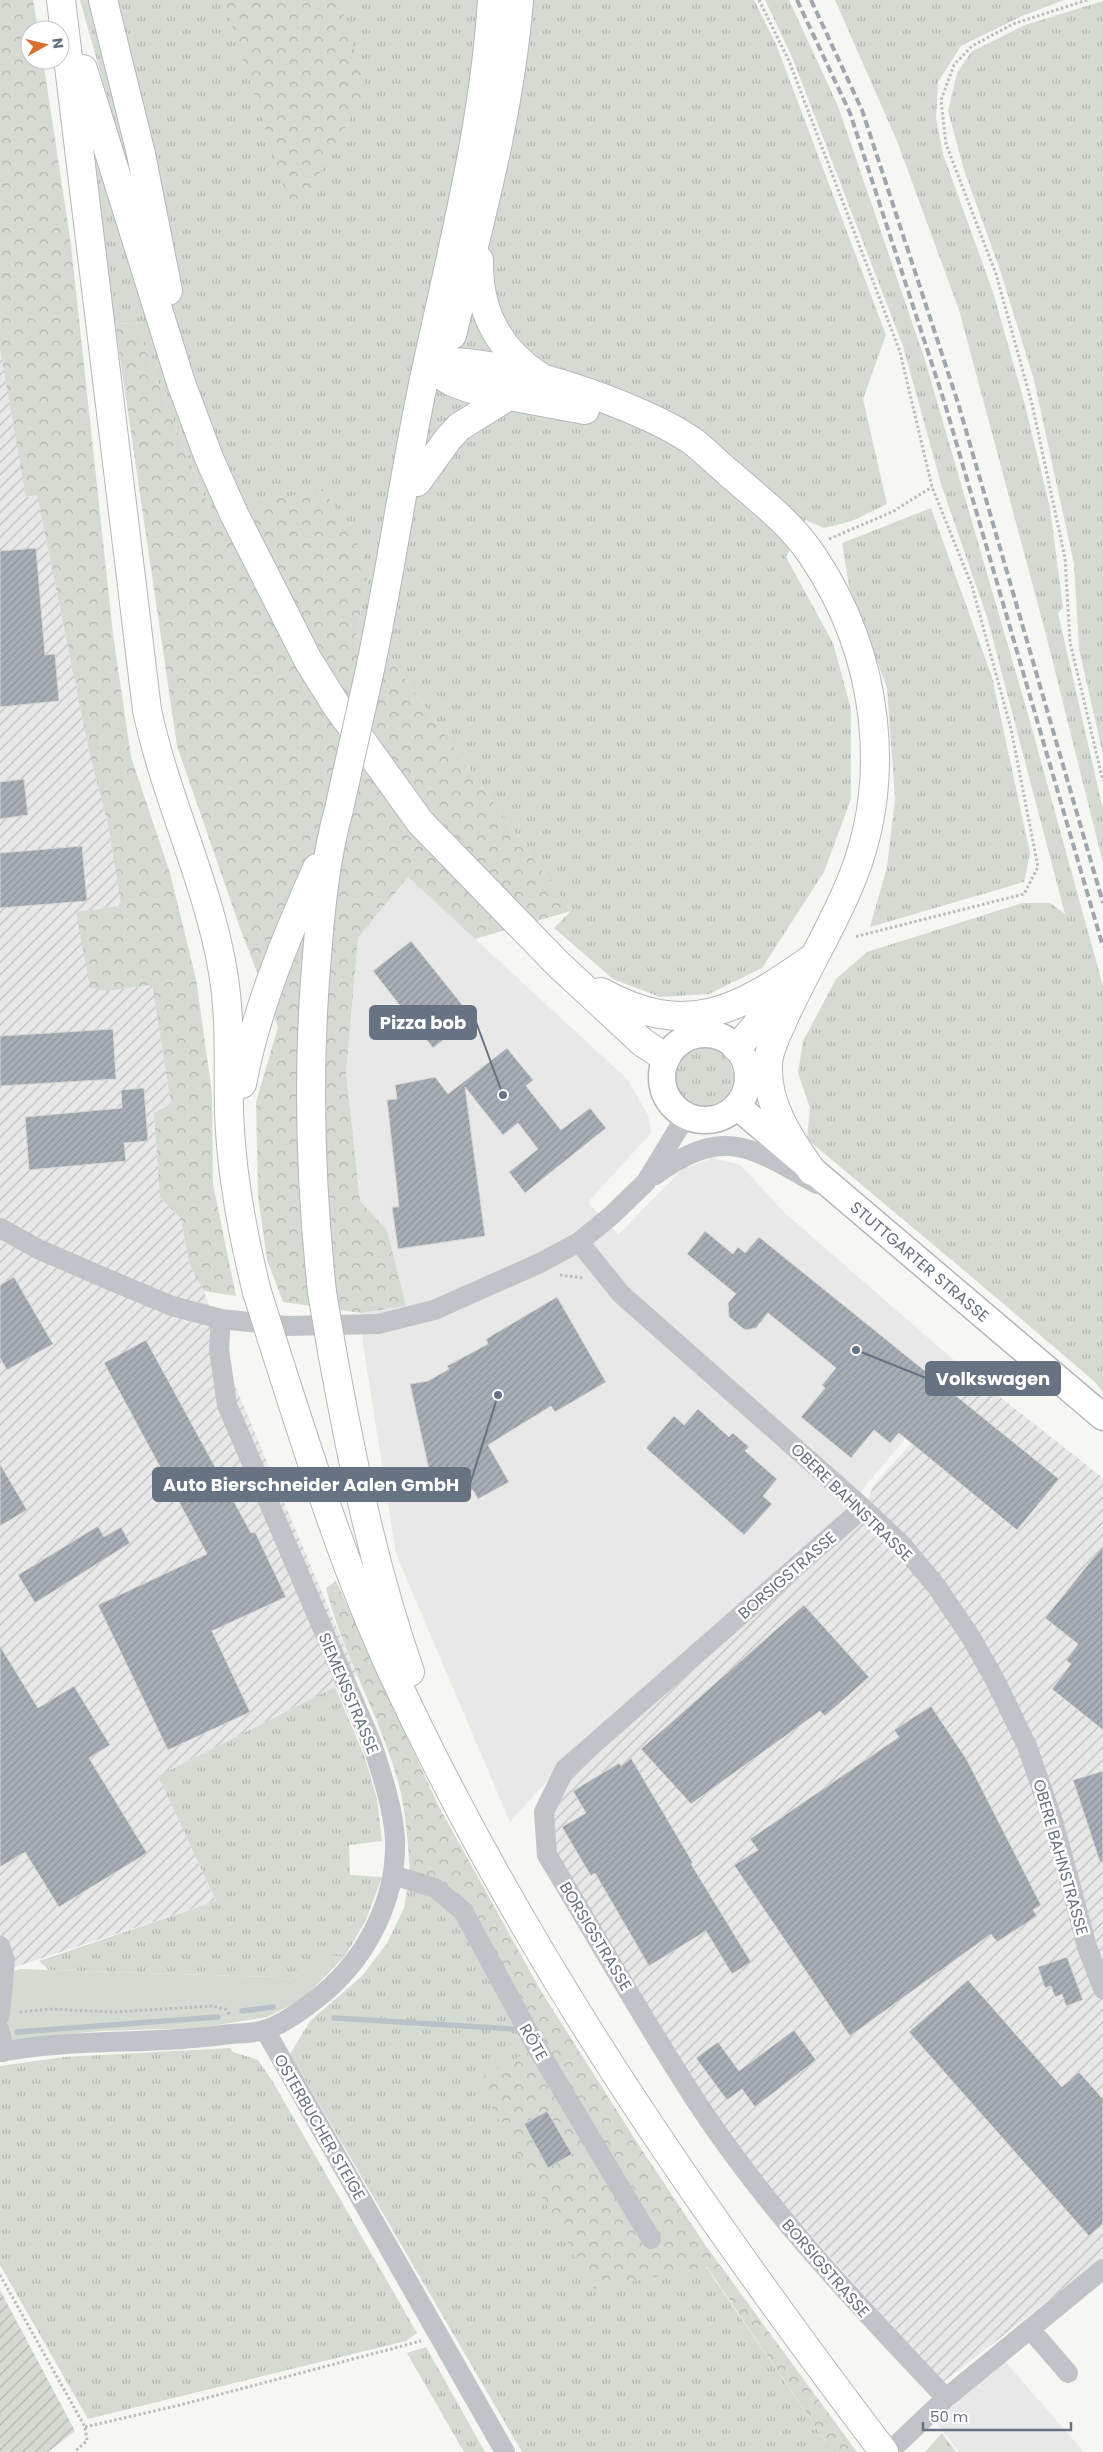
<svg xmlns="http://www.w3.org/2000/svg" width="1103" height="2452" font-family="Poppins,sans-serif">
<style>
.built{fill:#e7e8e7}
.industrial{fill:url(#industrial-furrows)}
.grass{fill:url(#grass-tufts)}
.forest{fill:url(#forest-crowns)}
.park{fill:#d5dbd3}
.garden{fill:url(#garden-furrows)}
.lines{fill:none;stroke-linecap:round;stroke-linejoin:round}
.stream{stroke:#bac2c8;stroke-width:5.5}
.building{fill:url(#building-hatch);stroke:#d7d8d6}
.major-casing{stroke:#b3b6bb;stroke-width:29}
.highway-casing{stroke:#b5b7bb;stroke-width:30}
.path{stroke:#babcbf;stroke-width:3;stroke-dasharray:2.5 2.5;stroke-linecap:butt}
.minor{stroke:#c0c3c7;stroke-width:20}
.major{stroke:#fff;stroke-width:26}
.highway{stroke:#fff;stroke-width:28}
.rail{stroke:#a1a6ac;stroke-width:4;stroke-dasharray:8 4;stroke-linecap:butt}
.highway-bridge-casing{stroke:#b5b7bb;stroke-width:30;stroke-linecap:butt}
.highway-bridge{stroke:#fff;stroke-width:28}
.labels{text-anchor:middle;stroke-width:5;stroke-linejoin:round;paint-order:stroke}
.street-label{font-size:16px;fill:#677282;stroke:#fff}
.leader{fill:none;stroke:#677282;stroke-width:2}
.callout-dot{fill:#677282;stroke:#fff;stroke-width:2}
.callout{fill:#677282;stroke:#677282;stroke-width:2}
.callout-label{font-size:18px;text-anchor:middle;font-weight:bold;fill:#fff}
</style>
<defs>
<pattern id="industrial-furrows" width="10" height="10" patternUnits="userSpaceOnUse" patternTransform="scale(1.25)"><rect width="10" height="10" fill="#e7e8e7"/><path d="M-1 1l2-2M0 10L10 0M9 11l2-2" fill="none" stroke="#bfc0c1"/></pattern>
<pattern id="grass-tufts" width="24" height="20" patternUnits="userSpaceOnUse" patternTransform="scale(1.25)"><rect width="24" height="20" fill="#d5dbd3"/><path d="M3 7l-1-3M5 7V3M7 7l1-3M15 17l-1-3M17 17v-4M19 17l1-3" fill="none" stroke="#b1b6b1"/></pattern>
<pattern id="forest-crowns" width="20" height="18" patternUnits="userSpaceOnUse" patternTransform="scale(1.25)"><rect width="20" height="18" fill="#d5dbd3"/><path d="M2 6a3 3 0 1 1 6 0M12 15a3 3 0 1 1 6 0" fill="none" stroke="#b1b6b1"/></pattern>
<pattern id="garden-furrows" width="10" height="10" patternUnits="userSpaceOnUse" patternTransform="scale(1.25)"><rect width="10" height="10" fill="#d5dbd3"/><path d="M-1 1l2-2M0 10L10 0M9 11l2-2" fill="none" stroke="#b1b6b1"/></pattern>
<pattern id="building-hatch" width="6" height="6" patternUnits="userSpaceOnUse" patternTransform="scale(1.25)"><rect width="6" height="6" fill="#a8aeb5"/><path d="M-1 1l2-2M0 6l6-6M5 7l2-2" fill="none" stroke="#8d9299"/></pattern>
</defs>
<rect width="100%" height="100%" fill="#f6f6f3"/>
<path class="built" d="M408 877 628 1080 648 1115 651 1133 588 1202 618 1235 683 1169 713 1158 740 1165 787 1215 964 1369 867 1484 846 1513 560 1766 510 1822 396 1554 363 1344 361 1313 405 1306 387 1230 360 1201 346 1073 358 938Z
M1003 2359 1084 2452H959L936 2422Z"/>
<path class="industrial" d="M0 349 27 497 37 495 90 756 108 825 121 906 76 913 108 991 152 985 171 1104 160 1197 181 1219 189 1264 204 1291 236 1388 357 1676 158 1776 216 1901 0 1972Z
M972 1375 1103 1478V2258L942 2383 703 2113 554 1852 550 1815 569 1775 860 1523 873 1486Z"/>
<path class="grass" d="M80 0H754L776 44 886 335 863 399 887 504 852 521 824 528 805 520 786 557 833 643 851 709V799L824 872 762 968 709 994 660 997 613 979 554 928 571 911 390 658 356 637 370 564 244 506 212 515 166 404 136 323 115 324 89 116 111 111Z
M765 0H789L838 106 925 360 1029 718 1103 986V1393L1095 1382 979 1283 807 1139 810 1108 798 1073 803 1041 836 979 867 952 1022 903H1050L1065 914 987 617 941 484 903 346 792 57Z
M835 0H1064L1022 16 961 46 938 82 936 119 943 154 993 292 1024 401 1050 508 1063 608 1058 613 1103 809V863L1045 631 959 310 897 141Z
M1103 1V755L1079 649 1074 564 1034 380 1000 270 964 170 948 111 957 73 971 52 1025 25Z
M931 508 992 677 1030 853 1024 882 870 927 887 867 895 798 887 688 849 586 842 543Z
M675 1077a29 29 0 1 1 58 0a29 29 0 1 1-58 0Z
M335 1687 365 1758 377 1799 382 1841 349 1845 350 1875 382 1877 366 1920 345 1956H322L291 1980 276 1977 49 1970 39 1961 216 1901 158 1776Z
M410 1873 444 1885 545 2043 477 2080 706 2267 833 2452H522L290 2054 310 2021 362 1976 387 1943 404 1908Z
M230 2048 233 2052 258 2060 273 2082 417 2333 406 2341 88 2419 0 2265V2066L64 2057Z
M426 2347 485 2452H464L407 2353Z
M942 2433 956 2452H925Z"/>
<path class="forest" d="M0 0H33L38 30H30V60H43L71 245 113 634 131 757 170 873 196 979 212 1093 213 1184 236 1296 204 1291 189 1264 181 1219 160 1197 154 1113 171 1104 152 985 108 991 90 988 76 912 121 906 108 825 90 756 37 495 26 497 0 349Z
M224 0H340L366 90 294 219Z
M136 323 166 404 212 515 244 506 323 489 370 564 356 637 390 658 571 911 475 939 408 877 358 938 346 1073 360 1201 387 1230 406 1306 361 1313 283 1302 267 1260 258 1196 256 1102 278 1027 240 928 177 746 115 324Z
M336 1581 438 1805 541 1991 640 2147 706 2246 857 2452H833L707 2267 594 2289 476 2080 545 2043 472 1908 410 1873C408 1844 406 1813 399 1785 381 1717 343 1656 326 1588Z"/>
<path class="park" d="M322 1956H345L303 1999 267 2017 200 2028 100 2031 0 2041V1975L20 1969 276 1977 291 1980Z"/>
<path class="garden" d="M0 2290 75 2431 48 2452H0Z"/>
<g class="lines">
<path class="stream" d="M242 2011 273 2007
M334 2018 513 2029
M17 2032 218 2017"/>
</g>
<path class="building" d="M36 548 45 655 55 654 59 701 0 707V551Z
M24 779 28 815 0 819V782Z
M82 846 87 901 0 908V853Z
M411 941 472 1017 433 1048 373 971Z
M113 1029 116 1079 0 1086V1036Z
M507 1048 533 1080 526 1086 561 1130 590 1108 606 1128 525 1193 509 1172 538 1149 518 1123 503 1135 465 1087 485 1236 398 1249 392 1207H399L387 1100 397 1099 395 1085 435 1077 448 1094Z
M144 1088 148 1141 124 1143 126 1161 29 1170 25 1117 122 1108 121 1090Z
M705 1231 733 1254 738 1247 745 1253 759 1237 1059 1479 1017 1530 899 1433 890 1443 874 1430 851 1458 801 1417 825 1388 822 1385 836 1368 768 1313 756 1328 745 1330 729 1317 728 1303 736 1294 687 1254Z
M14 1277 53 1344 7 1370 0 1358V1285Z
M557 1297 606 1382 555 1412 551 1406 488 1445 509 1482 478 1499 473 1490 435 1497 410 1384 428 1381 449 1369 447 1366 488 1344 486 1339Z
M146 1340 251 1533 255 1532 286 1597 212 1631 250 1712 168 1750 98 1605 207 1554 104 1363Z
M698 1409 729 1437 733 1433 749 1447 745 1451 777 1479 763 1496 772 1504 744 1535 646 1448 674 1416 684 1425Z
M0 1464 27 1510 0 1526Z
M98 1526 104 1537 121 1527 130 1543 35 1603 18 1575Z
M1103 1546V1730L1052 1689 1071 1664 1066 1660 1078 1644 1045 1618Z
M804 1605 869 1677 825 1716 820 1711 691 1804 641 1749Z
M0 1646 38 1708 74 1686 110 1745 89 1758 147 1853 59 1907 25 1852 0 1867Z
M931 1706 967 1760 1041 1905 1033 1910 1037 1916 997 1942 991 1934 850 2036 734 1865 758 1850 750 1839 899 1737 894 1730Z
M631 1758 693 1863 691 1864 751 1962 732 1974 706 1931 649 1966 595 1873 591 1876 562 1827 586 1813 573 1791 619 1763 621 1766Z
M1103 1771V1862H1100L1073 1780Z
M1067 1957 1083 2000 1066 2006 1062 1994 1055 1997 1051 1986 1045 1988 1038 1967Z
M968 1980 1062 2087 1079 2072 1103 2099V2224L1089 2236 909 2032Z
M794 2030 816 2060 755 2107 742 2089 727 2100 696 2058 718 2042 739 2071Z
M547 2111 572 2154 548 2168 524 2124Z"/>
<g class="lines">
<defs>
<g id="major">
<circle cx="705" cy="1077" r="43"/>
<path id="s1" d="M737 1106 1103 1417"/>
</g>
<path id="highway" d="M61 0 147 710C166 800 208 882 223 972 231 1019 228 1065 229 1112 231 1174 242 1232 257 1292
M103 0 141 154 168 291
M83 69 181 383 209 458 234 514 308 660 336 705 420 822 558 964 642 1042 666 1058
M479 260C478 308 497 349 539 376
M452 335C479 225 510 114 519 0
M428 363C490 353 645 406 695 443 707 453 717 463 729 473 758 499 789 521 812 555 879 654 896 783 846 893 827 936 803 976 784 1018 778 1033 768 1049 768 1065 766 1105 790 1139 812 1171
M427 366 452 382 471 389 585 410
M417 482 448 439 459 427 509 396
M369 674C390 577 403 480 423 384 450 257 484 129 492 0
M601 992C686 1039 738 1011 811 959
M737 1048 788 988
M242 1084C256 1009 286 938 317 868
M322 1292C310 1179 307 1067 317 955 321 905 326 856 339 809
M332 1351C352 1461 373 1566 410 1672
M276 1352C311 1461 345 1570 393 1674 522 1953 699 2208 884 2452"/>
</defs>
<use href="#major" class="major-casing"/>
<use href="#highway" class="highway-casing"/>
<path class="path" d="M759 0 789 61 900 352 932 487 972 586 1011 729 1038 867 1024 894 854 937
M1087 0 1013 24 972 46 954 65 941 100 946 144 996 274 1032 404 1065 558 1070 642 1103 781
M829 539 892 512 932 487
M560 1275 583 1278
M20 2012 49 2009 114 2012 212 2006 225 2009 230 2015
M0 2275 85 2427 87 2441 74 2452
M85 2427 180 2405 421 2341"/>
<path class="minor" d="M655 1175C725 1125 750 1147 817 1184
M0 1228 38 1249 112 1281 172 1306 221 1319 287 1326 378 1324 434 1310 540 1263 579 1242 612 1215 646 1182 686 1116
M579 1242 621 1294 863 1508 902 1545 937 1587 970 1636 994 1678 1027 1746 1054 1824 1087 1947 1103 1989
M863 1508 565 1769 544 1812 547 1855C597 1938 645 2023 698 2104 769 2212 858 2305 946 2398
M393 1875 435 1888 463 1911 536 2046 651 2239
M0 1946 5 1960 0 2015
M265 2030 505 2452
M0 2031 4 2052
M0 2052C73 2038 149 2045 223 2035 236 2033 251 2034 264 2030 284 2025 309 2005 325 1992 368 1955 397 1898 395 1839 393 1807 382 1775 372 1744L227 1405 219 1349 221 1319
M1030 2329 1068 2373
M889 2452 946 2398 1103 2269"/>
<use href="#major" class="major"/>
<use href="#highway" class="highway"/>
<path class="rail" d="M797 0 850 113 945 404 1103 947
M811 0 862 110 958 403 1103 903"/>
<defs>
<path id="highway-bridge" d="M339 809 369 674
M257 1292 276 1352
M322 1292 332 1351"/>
</defs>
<use href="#highway-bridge" class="highway-bridge-casing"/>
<use href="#highway-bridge" class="highway-bridge"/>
</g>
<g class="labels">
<g class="street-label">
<text dy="6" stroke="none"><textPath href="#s1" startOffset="240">STUTTGARTER STRASSE</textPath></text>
<text transform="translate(852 1502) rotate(44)" y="6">OBERE BAHNSTRASSE</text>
<text transform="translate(787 1575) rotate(-41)" y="6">BORSIGSTRASSE</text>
<text transform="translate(349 1693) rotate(67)" y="6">SIEMENSSTRASSE</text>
<text transform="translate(1061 1857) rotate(74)" y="6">OBERE BAHNSTRASSE</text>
<text transform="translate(596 1936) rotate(59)" y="6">BORSIGSTRASSE</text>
<text transform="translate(534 2042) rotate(60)" y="6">RÖTE</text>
<text transform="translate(320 2127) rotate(60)" y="6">OSTERBUCHER STEIGE</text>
<text transform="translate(826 2268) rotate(49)" y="6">BORSIGSTRASSE</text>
</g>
</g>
<path class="leader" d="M503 1095L476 1022M856 1350L926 1378M498 1395L470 1484"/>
<g class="callout-dot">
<circle cx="503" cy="1095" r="5"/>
<circle cx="856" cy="1350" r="5"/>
<circle cx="498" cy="1395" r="5"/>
</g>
<g class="callout">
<rect x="370" y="1006" width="106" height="33" rx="5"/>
<rect x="926" y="1362" width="134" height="33" rx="5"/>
<rect x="153" y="1468" width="317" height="33" rx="5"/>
</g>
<g class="callout-label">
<text x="423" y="1029">Pizza bob</text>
<text x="993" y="1385">Volkswagen</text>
<text x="311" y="1491">Auto Bierschneider Aalen GmbH</text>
</g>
<g transform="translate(45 45) rotate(82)"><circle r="24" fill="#ffffff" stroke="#c2c7cd"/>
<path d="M0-4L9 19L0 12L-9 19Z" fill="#d87031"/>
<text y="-8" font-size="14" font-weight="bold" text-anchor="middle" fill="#677282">N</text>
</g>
<path d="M923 2422v8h148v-8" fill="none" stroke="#677282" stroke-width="2.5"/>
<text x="930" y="2422" font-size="15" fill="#677282" stroke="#ffffff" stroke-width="4" paint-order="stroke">50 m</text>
</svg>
